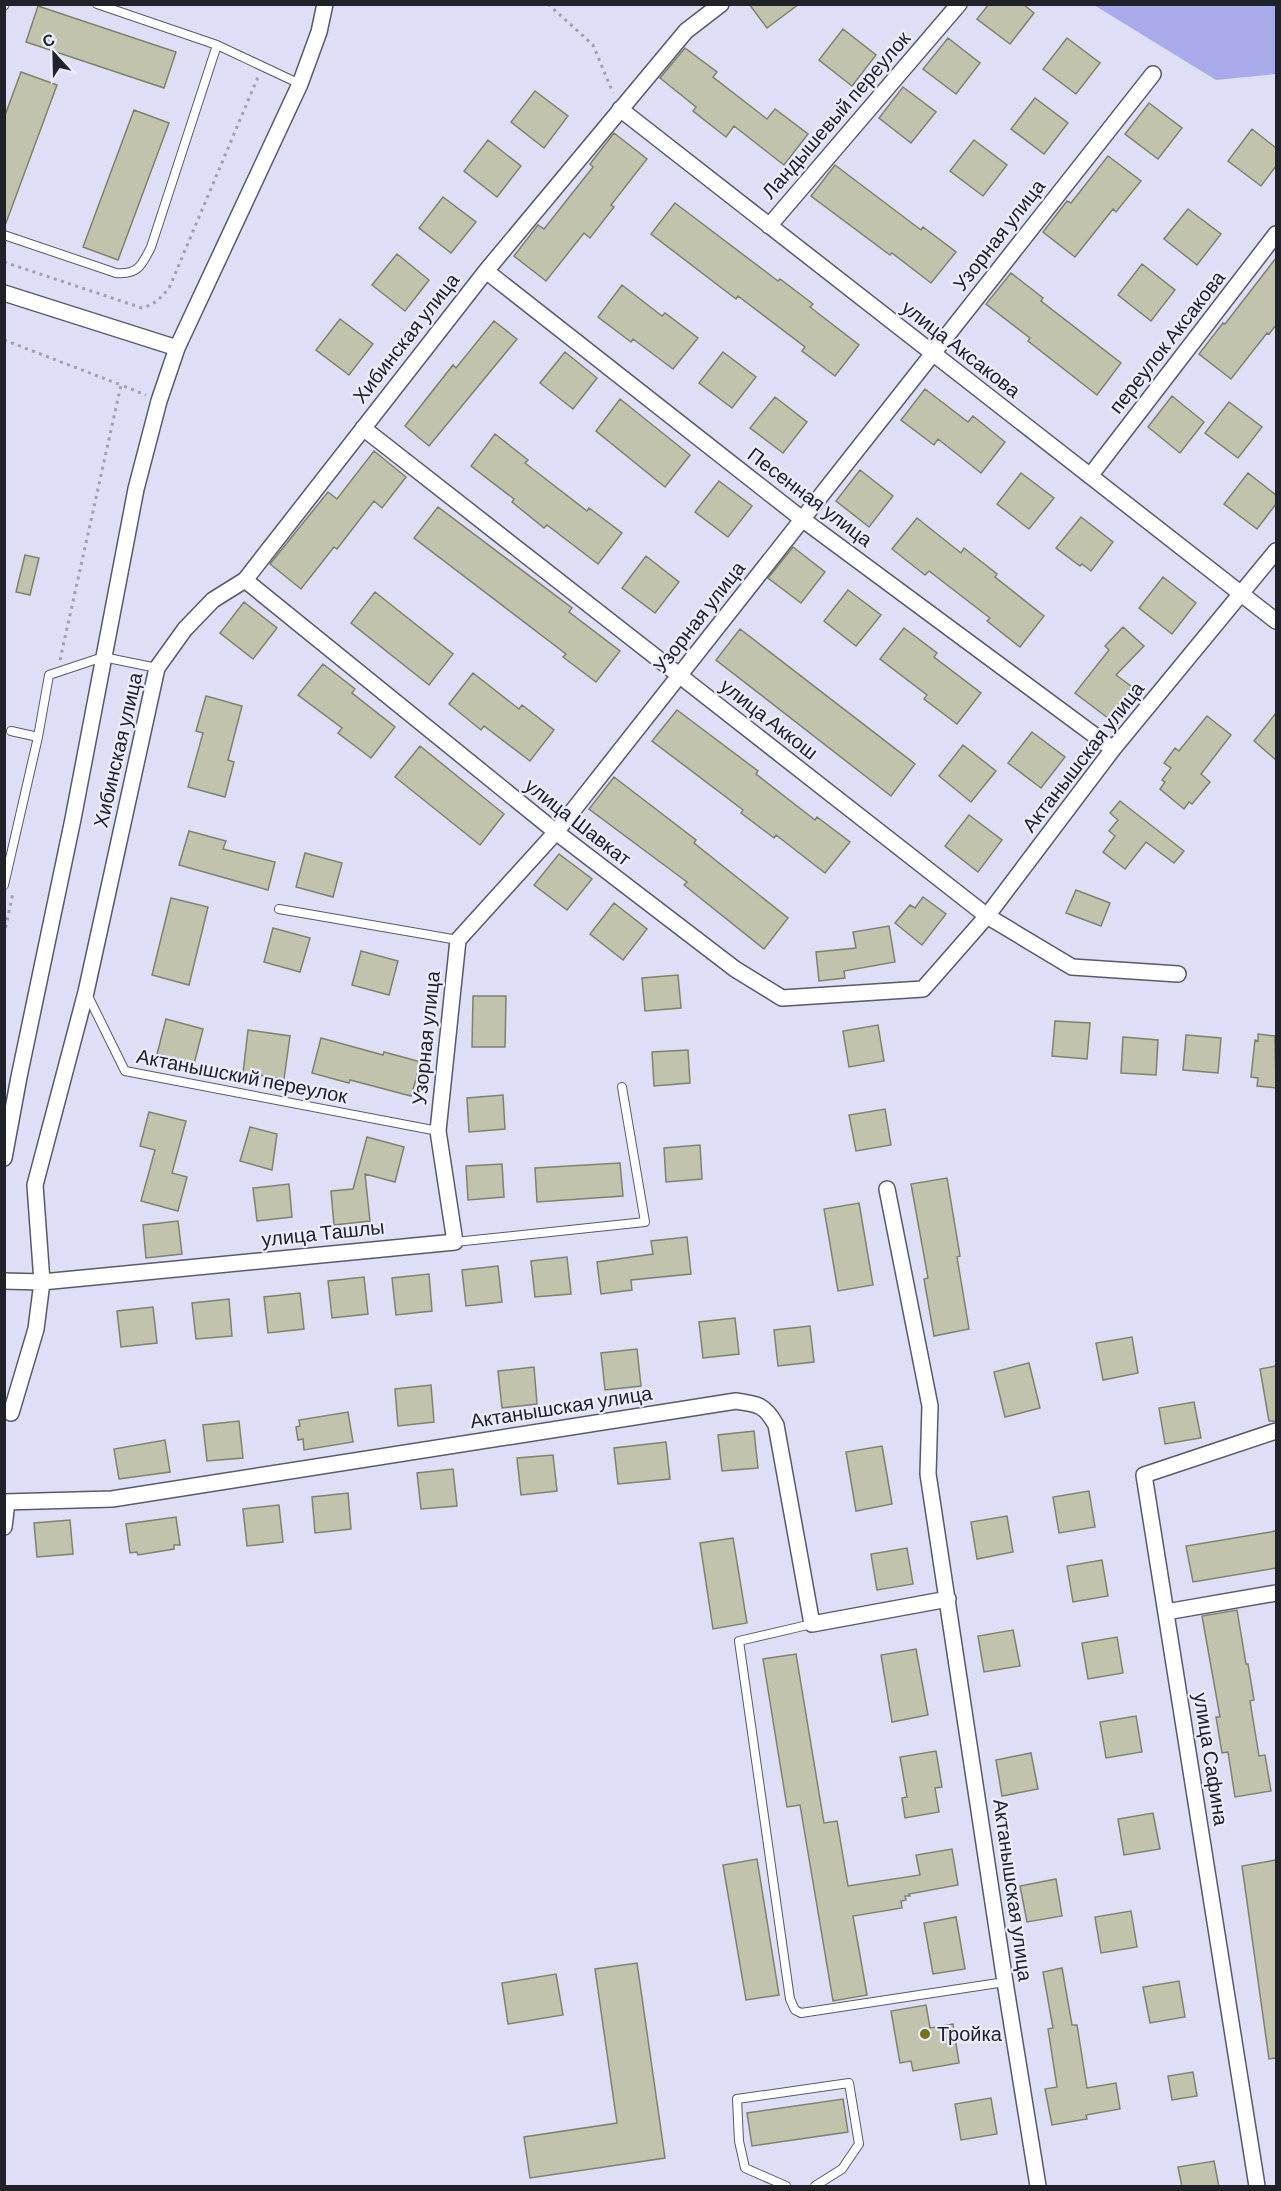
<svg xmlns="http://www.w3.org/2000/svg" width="1281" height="2191" font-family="Barlow,sans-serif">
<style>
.forest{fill:#a9aaea}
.building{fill:#c2c3ac;stroke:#80816c;stroke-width:1.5}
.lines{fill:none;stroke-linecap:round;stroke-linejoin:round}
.lane-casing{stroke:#58596c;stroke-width:10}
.street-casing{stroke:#58596c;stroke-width:18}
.path{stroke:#9fa0b2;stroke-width:3;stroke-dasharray:3 4.5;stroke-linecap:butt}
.lane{stroke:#fff;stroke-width:8}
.street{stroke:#fff;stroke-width:15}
.poi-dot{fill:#757418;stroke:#ebedff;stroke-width:2}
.labels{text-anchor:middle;stroke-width:4.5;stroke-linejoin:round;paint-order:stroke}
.street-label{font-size:20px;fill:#212129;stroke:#ebedff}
.poi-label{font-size:20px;fill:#212129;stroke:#ebedff;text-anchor:start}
</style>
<rect width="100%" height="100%" fill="#dedff6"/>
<path class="forest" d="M1094 5H1276V74L1216 80Z"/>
<path class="building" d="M749 4H799L767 28Z
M989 4H1023L1034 13 1010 44 977 19Z
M38 6 176 52 164 88 26 42Z
M843 29 876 55 852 86 819 60Z
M948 38 980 63 956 94 923 69Z
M1067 38 1100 63 1076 94 1043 69Z
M685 48 717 72 713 77 767 119 775 109 808 134 784 165 734 126 726 137 693 111 696 107 660 78Z
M21 72 57 85 6 223 4 222V118Z
M903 87 936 112 911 143 879 118Z
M535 91 568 116 544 148 511 122Z
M1035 98 1068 123 1044 154 1011 129Z
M1149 103 1182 128 1158 159 1125 134Z
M134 110 169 123 118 260 83 247Z
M1252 129 1276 148V166L1261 186 1228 161Z
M614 133 647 159 611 205 614 207 590 238 584 233 546 281 514 256 538 225 544 229 593 167 590 164Z
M488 140 521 166 497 197 464 171Z
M974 140 1007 165 983 196 950 171Z
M1108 156 1141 181 1116 212 1113 209 1075 257 1043 232 1067 201 1071 203Z
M835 165 921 230 923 227 956 252 931 283 892 253 890 255 811 196Z
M443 197 476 222 451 253 419 228Z
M675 203 778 281 780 279 813 304 810 307 859 345 835 376 802 351 805 347 738 296 736 299 651 234Z
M1188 209 1221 234 1197 265 1164 239Z
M397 254 429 280 405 311 372 285Z
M1276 258V325L1269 334 1267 333 1231 379 1199 354 1223 323 1225 324Z
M1142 264 1175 290 1151 321 1118 295Z
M1011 273 1043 298 1041 301 1121 363 1097 395 1028 341 1030 338 986 304Z
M622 285 662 316 665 313 698 338 673 369 633 339 631 342 598 317Z
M340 319 373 344 349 375 316 350Z
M494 321 517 339 429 446 405 426 453 365 456 368Z
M565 352 597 378 573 409 540 383Z
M723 352 756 377 732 408 699 383Z
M925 389 968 422 973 416 1005 442 981 473 938 439 934 445 901 420Z
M1172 396 1204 422 1180 453 1148 427Z
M775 397 807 422 783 453 750 428Z
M620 399 690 455 665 487 596 431Z
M1229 402 1262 427 1238 458 1205 433Z
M495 434 528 460 525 463 587 511 589 508 622 533 598 564 547 525 544 528 512 502 514 499 471 466Z
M374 451 406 477 382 508 374 501 337 549 334 547 301 589 270 564 328 492 337 499Z
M860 470 893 496 869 527 836 501Z
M1021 473 1054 498 1029 529 997 504Z
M1248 473 1276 495V504L1257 529 1224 504Z
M719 481 752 506 728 537 695 512Z
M438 507 572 608 569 612 620 651 596 682 563 657 566 654 414 538Z
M1081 517 1113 542 1091 571 1082 564 1080 566 1056 548Z
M917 518 961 553 964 548 997 574 995 577 1044 616 1020 647 987 621 990 618 929 571 925 575 892 549Z
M793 547 825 572 801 603 768 578Z
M25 555 39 558 30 595 16 592Z
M646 556 679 582 655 613 622 588Z
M1163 577 1196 603 1172 634 1139 608Z
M848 590 881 615 856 646 824 621Z
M375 592 453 654 429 685 351 623Z
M244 602 277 628 253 659 220 633Z
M1123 627 1144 646 1116 675 1132 687 1108 718 1075 693 1109 650 1105 646Z
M904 628 937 653 934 657 981 693 957 724 924 699 927 695 880 659Z
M740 629 915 764 891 796 716 660Z
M323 664 355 689 352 693 395 727 371 758 338 733 342 728 298 695Z
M473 673 519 709 522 705 554 730 530 761 484 726 481 730 449 704Z
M206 696 242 706 228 760 234 762 225 797 188 787 203 733 196 731Z
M677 710 758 771 756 774 815 820 817 817 850 842 825 873 776 835 774 838 741 813 743 810 652 741Z
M1276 713V760L1254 741Z
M1207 716 1231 735 1201 774 1210 782 1192 804 1189 802 1184 809 1160 789 1165 782 1162 780 1171 768 1164 763 1175 748 1179 751Z
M1032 732 1065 757 1041 788 1008 763Z
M963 745 996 771 971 802 939 776Z
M420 746 504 814 480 845 395 777Z
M614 777 696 840 694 843 788 918 764 949 684 885 687 882 589 809Z
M1120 801 1184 851 1174 863 1146 842 1125 869 1103 852 1115 836 1109 831 1118 820 1110 813Z
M969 815 1002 840 978 872 945 846Z
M189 831 226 841 223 849 275 862 268 890 179 865Z
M305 853 342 863 333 897 296 887Z
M559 854 592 879 567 910 534 885Z
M1076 890 1110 903 1101 926 1066 913Z
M923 897 946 914 922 945 895 923 910 905 915 908Z
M171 898 208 907 189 985 152 975Z
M614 903 647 929 623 960 590 934Z
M889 926 895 962 844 971 845 978 819 981 816 952 856 948 853 932Z
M273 928 310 938 300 972 264 962Z
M361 951 398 961 389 995 352 985Z
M678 975 681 1008 645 1011 642 978Z
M473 996H506L505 1047H472Z
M166 1019 203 1029 194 1064 157 1054Z
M1055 1021 1090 1023 1087 1059 1052 1056Z
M878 1025 884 1061 849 1067 843 1031Z
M248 1030 290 1036 284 1079 243 1073Z
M1258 1034 1275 1036 1276 1088 1257 1086 1258 1078 1251 1077 1255 1040 1258 1041Z
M1186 1035 1221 1038 1218 1073 1183 1070Z
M1123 1037 1158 1040 1156 1075 1121 1073Z
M321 1038 383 1055 384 1052 421 1062 411 1096 350 1080 349 1083 312 1073Z
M688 1050 690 1083 654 1086 652 1052Z
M503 1095 505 1129 469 1132 467 1098Z
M885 1109 891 1145 856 1151 849 1115Z
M149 1112 186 1121 172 1173 187 1177 178 1211 141 1201 155 1150 140 1146Z
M250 1127 277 1134 272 1170 240 1161Z
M367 1137 404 1147 395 1182 365 1174 370 1221 334 1225 331 1191 353 1189Z
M700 1145 702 1179 666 1182 664 1148Z
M620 1163 623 1196 537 1202 535 1168Z
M502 1164 504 1197 468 1200 466 1166Z
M947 1178 960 1256 957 1257 969 1329 934 1336 924 1279 928 1278 911 1184Z
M289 1184 292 1217 257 1221 253 1188Z
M859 1203 873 1285 838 1291 824 1209Z
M178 1221 182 1254 146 1258 143 1225Z
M687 1237 691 1274 631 1280 632 1290 601 1294 597 1262 653 1254 651 1241Z
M567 1257 571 1294 535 1297 531 1261Z
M498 1266 502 1302 466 1306 462 1270Z
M429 1274 432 1311 396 1315 392 1278Z
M364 1277 368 1314 332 1318 328 1281Z
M300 1293 304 1329 268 1333 264 1297Z
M229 1299 232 1336 196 1339 192 1303Z
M153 1307 157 1343 121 1347 117 1311Z
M735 1318 739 1354 703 1358 699 1322Z
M810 1326 814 1362 778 1366 774 1330Z
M1132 1337 1138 1373 1103 1380 1096 1343Z
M637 1349 641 1386 605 1390 601 1353Z
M1029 1363 1040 1408 1005 1417 994 1372Z
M1276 1366V1421H1269L1260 1369Z
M534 1367 537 1404 502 1408 498 1371Z
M431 1385 434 1422 398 1426 395 1389Z
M1194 1402 1201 1438 1165 1444 1159 1408Z
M348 1412 353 1442 304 1450 303 1439 298 1440 296 1427 300 1426 299 1420Z
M239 1421 243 1458 207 1461 203 1425Z
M754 1431 758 1468 722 1471 718 1435Z
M165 1440 170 1472 119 1479 114 1449Z
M666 1442 670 1479 618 1484 614 1448Z
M882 1446 892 1504 856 1511 846 1452Z
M553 1455 557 1491 521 1495 517 1458Z
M453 1469 457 1506 421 1509 417 1473Z
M1089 1491 1095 1527 1059 1533 1053 1497Z
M348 1493 351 1529 315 1533 312 1497Z
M279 1505 283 1542 247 1546 243 1509Z
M1007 1516 1013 1552 977 1559 971 1522Z
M176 1517 180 1545H174V1549L138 1555 137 1552 130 1553 126 1524Z
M70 1520 73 1554 37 1557 34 1523Z
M1276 1531V1568L1193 1582 1186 1546Z
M733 1538 747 1623 713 1629 700 1543Z
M907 1548 913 1584 877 1590 871 1554Z
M1102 1560 1108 1596 1073 1602 1067 1566Z
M1237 1610 1246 1664H1248L1254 1700 1250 1701 1259 1756 1265 1755 1271 1791 1235 1797 1228 1752 1222 1753 1216 1717H1220L1202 1616Z
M1013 1630 1020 1666 984 1672 978 1636Z
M1117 1637 1123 1673 1088 1679 1082 1643Z
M916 1649 928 1715 892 1722 881 1655Z
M796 1654 824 1823 837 1821 848 1886 920 1875 916 1855 952 1849 958 1885 909 1894 910 1896H905L906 1900 901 1901 902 1908 853 1916 867 1995 833 2001 800 1805 787 1807 763 1659Z
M1136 1716 1142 1752 1106 1758 1100 1722Z
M936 1751 942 1787 935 1788 939 1812 905 1818 902 1798 907 1797 900 1757Z
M1031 1753 1038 1789 1002 1796 996 1760Z
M1153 1813 1160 1849 1124 1855 1118 1819Z
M757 1859 779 1995 746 2000 723 1865Z
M1276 1860V2058L1269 2059 1242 1866Z
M1056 1879 1062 1916 1027 1922 1020 1886Z
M1131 1911 1137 1947 1101 1953 1095 1917Z
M956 1917 965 1969 933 1974 924 1923Z
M637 1963 665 2158 530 2178 524 2137 617 2123 595 1969Z
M1062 1968 1072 2025H1077L1087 2088 1116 2083 1120 2109 1086 2115 1087 2119 1052 2125 1045 2089 1057 2087 1048 2029 1053 2028 1043 1972Z
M556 1974 563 2015 508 2024 502 1983Z
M1179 1981 1185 2017 1150 2023 1143 1987Z
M926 2005 930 2028 953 2024 959 2063 913 2071 911 2061 900 2063 891 2011Z
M1193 2072 1197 2096 1172 2100 1168 2076Z
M991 2098 997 2134 961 2140 955 2104Z
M843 2099 848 2132 752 2146 747 2113Z
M1214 2161 1219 2187H1182L1178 2167Z"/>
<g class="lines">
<defs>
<path id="lane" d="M97 4 217 45 300 84
M4 6 5 4
M4 235 116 273C138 275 142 265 151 247L217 45
M11 731 38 737
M4 885 38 737 49 675 103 657 157 668
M279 909 458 940
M87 994 125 1071 438 1131
M455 1242 645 1222 622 1087
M812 1624 739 1641 790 1999 795 2010 801 2013 1005 1982
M786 2186 745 2168 739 2141 737 2099 849 2083 859 2144 842 2169 815 2186"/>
<path id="street" d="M620 109 1276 621
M769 226 959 4
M486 271 802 519 1113 749
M4 293 177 348
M363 428 987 916 1072 967 1178 974
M1090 476 1276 234
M245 580 556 832 735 969 782 998 923 989 987 916 1113 749 1276 551
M4 1158 19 1077 73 819 136 489 159 401 177 348 300 84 319 32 325 4
M887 1189 930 1406 928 1474 1005 1982 1038 2186
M4 1281 42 1282 455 1242 438 1131 458 940 556 832 1153 74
M11 1413 36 1329 42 1282 35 1185 86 992 157 668 185 629 213 600 245 580 486 271 686 31 721 4
M4 1502 112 1499 736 1401C758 1404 765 1405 776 1425L812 1624 948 1599
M4 1527 7 1502
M1166 1612 1276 1593
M1257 2186 1144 1475 1276 1431"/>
</defs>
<use href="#lane" class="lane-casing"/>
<use href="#street" class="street-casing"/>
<path class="path" d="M548 4 593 45 613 93
M4 262 142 308C156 304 162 297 170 286L258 77
M4 340 121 385
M60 660 121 385 146 395
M4 935 13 893"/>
<use href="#lane" class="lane"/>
<use href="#street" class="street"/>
</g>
<circle class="poi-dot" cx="925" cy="2034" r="6"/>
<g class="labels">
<g class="street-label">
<text transform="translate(836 115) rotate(-49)" y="7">Ландышевый переулок</text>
<text transform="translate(999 235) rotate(-52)" y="7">Узорная улица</text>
<text transform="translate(406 338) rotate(-52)" y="7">Хибинская улица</text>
<text transform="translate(1167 342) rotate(-52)" y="7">переулок Аксакова</text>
<text transform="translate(961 349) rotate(38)" y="7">улица Аксакова</text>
<text transform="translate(810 497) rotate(37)" y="7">Песенная улица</text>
<text transform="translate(699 617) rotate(-52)" y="7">Узорная улица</text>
<text transform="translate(769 719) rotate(38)" y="7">улица Аккош</text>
<text transform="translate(118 750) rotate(-77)" y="7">Хибинская улица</text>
<text transform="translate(1083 757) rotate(-52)" y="7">Актанышская улица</text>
<text transform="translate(578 822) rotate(38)" y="7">улица Шавкат</text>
<text transform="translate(426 1038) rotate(-84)" y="7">Узорная улица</text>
<text transform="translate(242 1076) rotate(11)" y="7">Актанышский переулок</text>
<text transform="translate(323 1233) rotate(-6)" y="7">улица Ташлы</text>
<text transform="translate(561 1407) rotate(-9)" y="7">Актанышская улица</text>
<text transform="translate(1211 1759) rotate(81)" y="7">улица Сафина</text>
<text transform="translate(1013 1890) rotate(82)" y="7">Актанышская улица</text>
</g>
<g class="poi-label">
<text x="937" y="2041">Тройка</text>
</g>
</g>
<rect width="1281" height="2191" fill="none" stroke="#212129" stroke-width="12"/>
<g transform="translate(54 54) rotate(338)" stroke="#ebedff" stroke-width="4.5" paint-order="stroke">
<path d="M0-4.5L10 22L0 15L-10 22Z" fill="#212129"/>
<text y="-9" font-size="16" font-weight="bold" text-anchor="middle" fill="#212129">С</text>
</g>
</svg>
